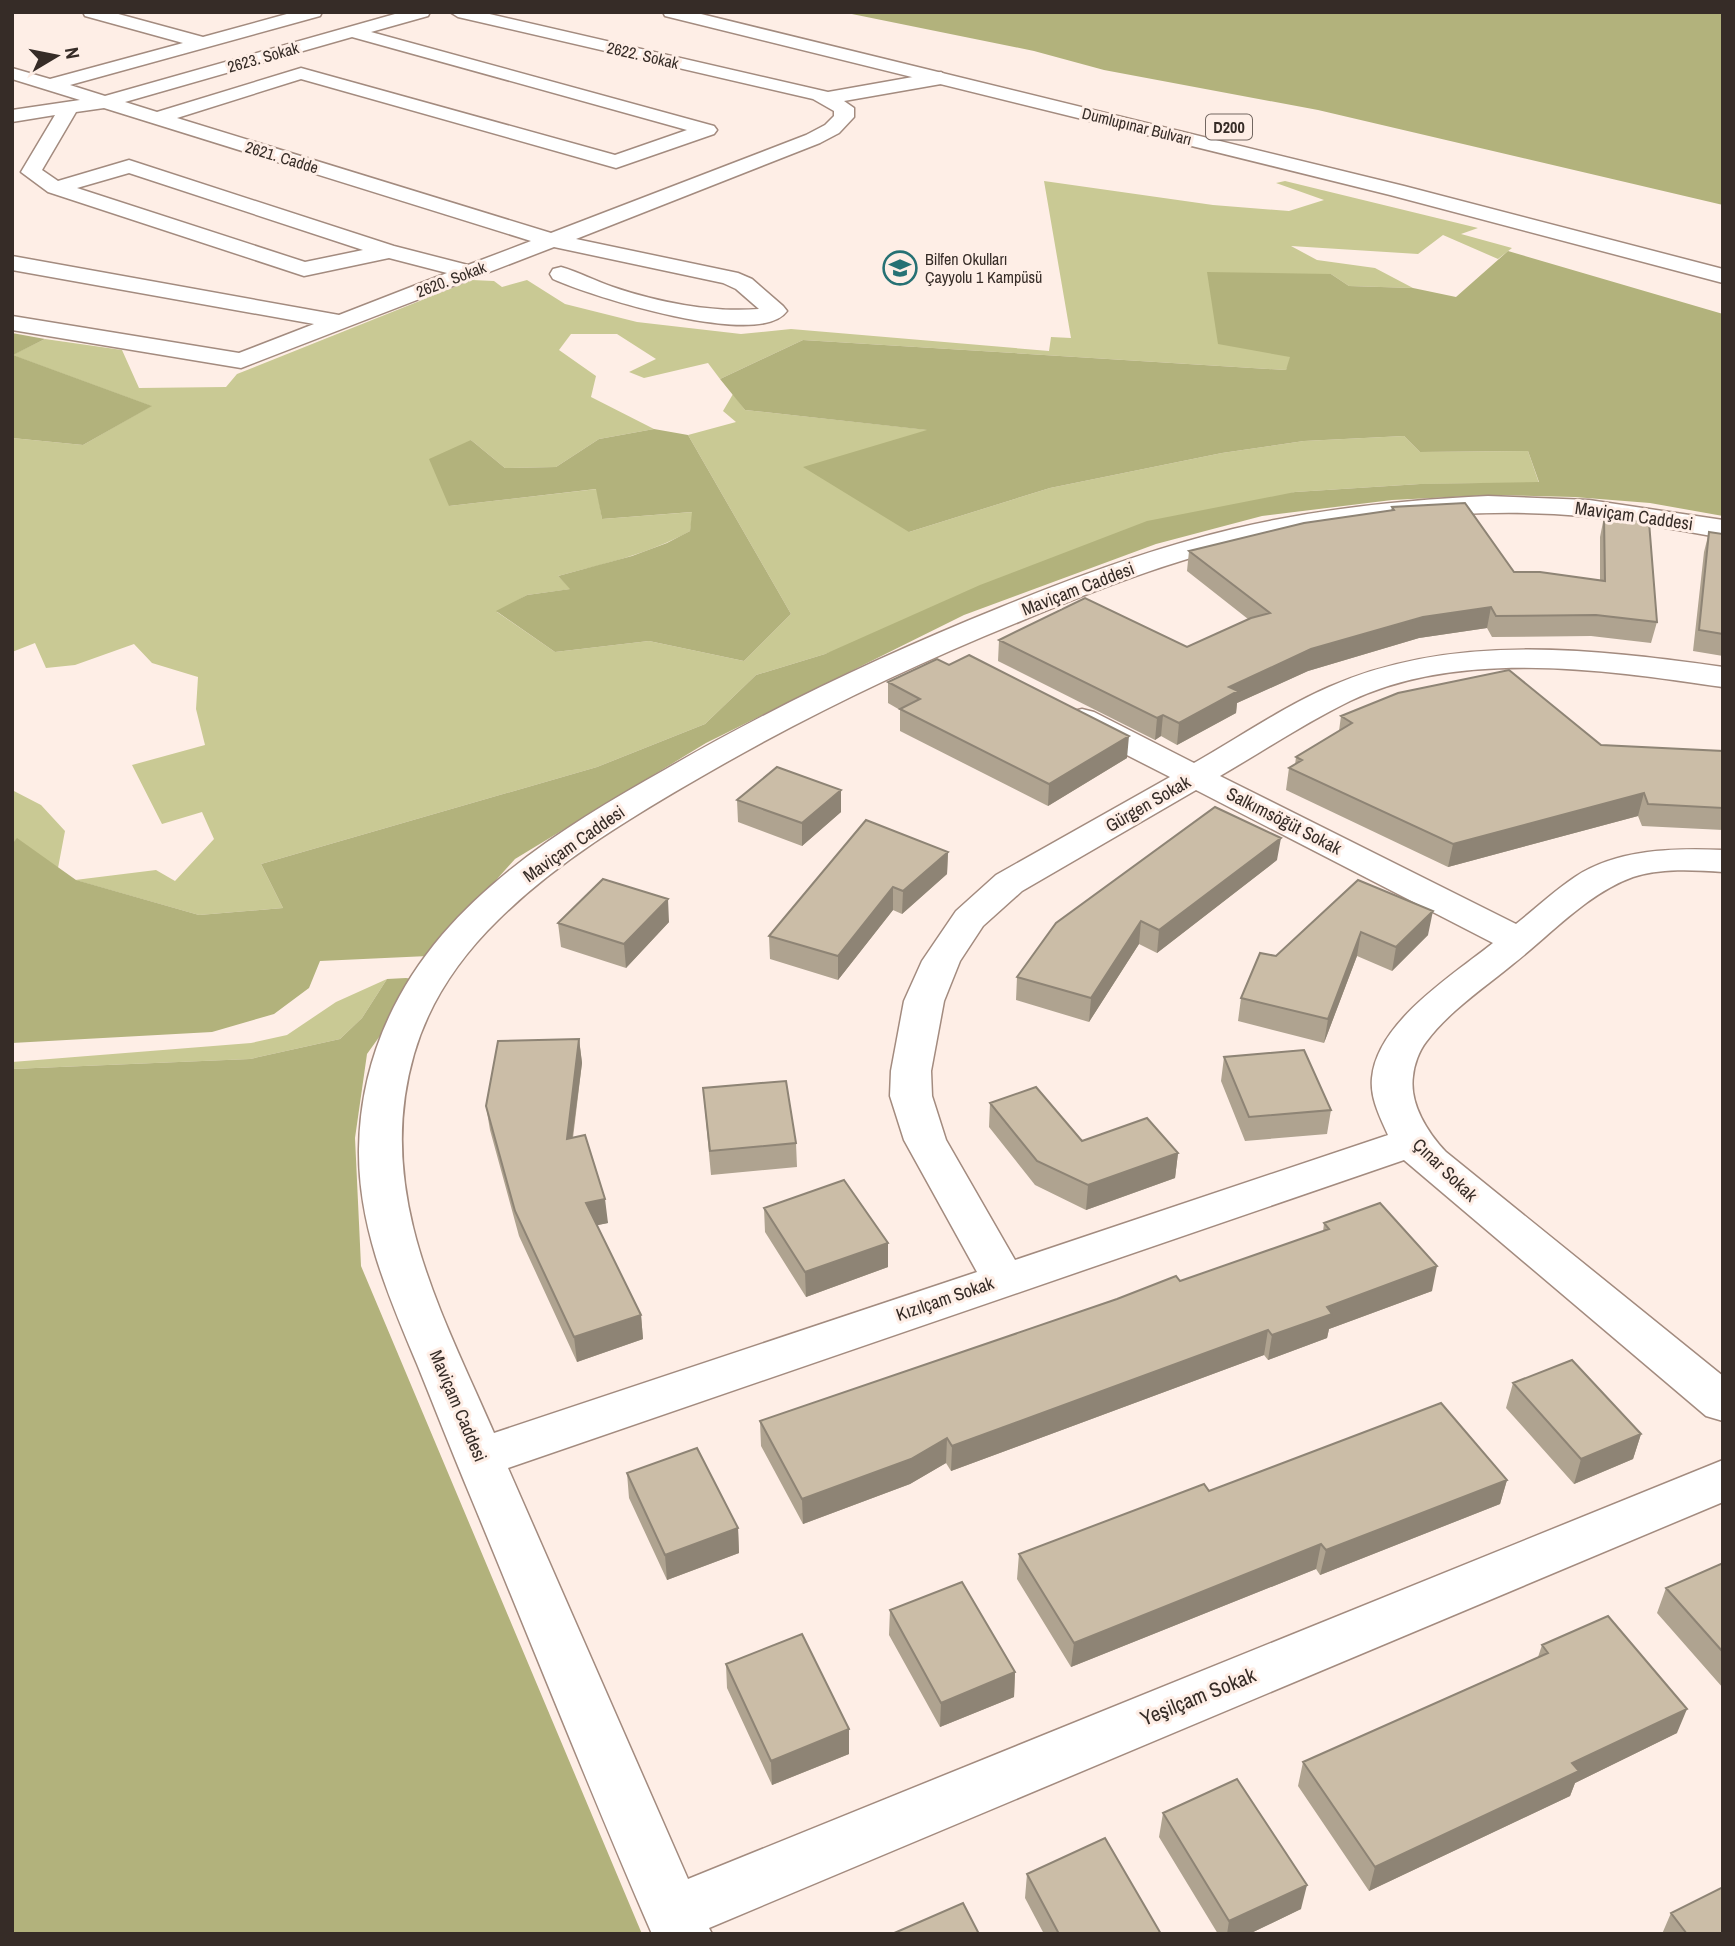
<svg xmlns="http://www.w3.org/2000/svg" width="1735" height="1946" font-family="'Archivo Narrow',sans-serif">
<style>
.green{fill:#c9c994}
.forest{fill:#b2b27c}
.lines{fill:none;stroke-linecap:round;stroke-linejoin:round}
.street-casing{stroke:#a38b7f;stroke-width:3}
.highway-casing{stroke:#a38b7f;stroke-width:3}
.street{fill:#fff;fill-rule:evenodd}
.highway{fill:#fff;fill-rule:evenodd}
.wall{fill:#afa390}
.shaded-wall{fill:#8e8475}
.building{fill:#cbbda7;stroke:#8e8475;stroke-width:2}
.labels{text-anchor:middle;stroke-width:6;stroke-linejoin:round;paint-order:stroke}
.far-street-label{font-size:16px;fill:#362c27;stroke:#feeee6}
.shield{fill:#feeee6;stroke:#726660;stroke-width:2}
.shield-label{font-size:16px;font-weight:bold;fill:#362c27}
.far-poi-label{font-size:16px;fill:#362c27;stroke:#feeee6;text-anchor:start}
.street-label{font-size:18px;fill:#362c27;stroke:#feeee6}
.near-street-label{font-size:21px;fill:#362c27;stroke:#feeee6}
</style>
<rect width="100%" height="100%" fill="#feeee6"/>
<path class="green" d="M1044 181 1213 205 1289 211 1324 200 1276 183 1285 181 1478 228 1461 234 1512 248 1498 259 1443 235 1418 254 1291 246 1317 260 1375 268 1413 288 1349 286 1331 274 1286 370 803 340 720 379 708 363 644 378 629 372 656 359 617 334H571L559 350 596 376 591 397 654 429 599 439 556 467 505 468 471 440 449 506 597 489 602 519 693 512 690 531C649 554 603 564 558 576L571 589 527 595 497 612 555 652 649 641 744 661 791 614 688 435 736 422 723 411 733 394 745 410 929 430 909 532 1050 488 1222 453 1304 441 1404 436 1420 452 1528 451 1539 483 1420 484 1295 492 825 654 756 675 705 724 597 767 261 864 283 908 199 915 75 880 156 870 175 881 214 839 202 812 162 824 132 765 205 745 196 709 198 677 152 663 134 644 75 665 46 668 35 643 12 652V438L83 445 151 406 12 355 45 339 122 350 139 388 226 387 237 374 472 280 494 281 502 287 527 280 565 304 637 322 741 334 791 329 1049 351 1051 337 1071 338Z
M12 790 41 805 65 831 58 868 17 839 12 844Z
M387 979 362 1018 340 1039 250 1059 12 1069V1062L251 1043 287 1035 336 1002Z"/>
<path class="forest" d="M842 12H1723V205L1318 110 1104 70 1034 51Z
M1508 251 1723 314V516L1650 503 1574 497 1492 495 1392 500 1262 516 1156 544 964 615 706 743 515 859 428 956 320 961 309 988 274 1014 212 1032 12 1043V844L17 838 76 880 199 915 283 908 261 864 597 767 705 724 756 675 825 654 980 585 1147 521 1295 492 1420 484 1539 482 1528 451 1420 452 1404 436 1304 441 1222 453 1050 488 909 532 803 467 927 430 745 410 720 379 803 340 1286 370 1290 357 1218 344 1207 272 1331 274 1349 286 1413 288 1456 297Z
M12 333 45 339 13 355 152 406 83 445 12 438Z
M654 429 688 435 791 614 744 661 649 641 555 652 496 611 527 595 570 589 558 576 632 556 667 543 690 531 692 512 602 519 596 489 449 506 429 459 471 440 505 468 556 467 599 439Z
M406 978 420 980 367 1054 355 1138 361 1266 642 1934H12V1069L250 1059 340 1039 362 1018 387 979Z"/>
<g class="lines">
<defs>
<path id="street" d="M83 12H111L203 37 294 12H322L320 16 70 85 105 96 402 12H430L428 16 371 32 714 126 717 130 714 134 616 168 301 79 177 118 551 233 806 135 825 125 834 116V111L813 99 458 17 450 12H481L828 92 941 72 950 78 941 84 844 101 854 108V117L839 133 820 143 576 239 738 273 752 279 783 306 787 311C760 350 590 296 553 279L550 274 553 269 561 267C579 272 595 281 613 287 657 302 712 313 759 309L736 289 723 283 554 247 241 368 12 330V316L239 353 314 324 12 270V256L339 315 447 273 389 258 304 276 48 192 21 172 55 115 12 122V110L80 100 12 79V68L50 79 183 43 85 16ZM352 37 687 130 615 155 301 68 157 112 125 102ZM104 108 531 241 468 265 394 246 129 160 58 181 42 170 76 112ZM129 173 363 250 305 262 77 188Z
M1488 496 1589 500 1723 520V538C1667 528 1611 517 1554 514 1463 509 1371 520 1281 536 1192 552 1105 586 1021 621 910 666 802 718 699 778 628 819 557 862 498 920 460 957 429 1002 414 1054 374 1192 441 1311 494 1433L977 1272 904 1140 890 1096 891 1071 904 1001 922 961 956 911 996 875 1170 777 1070 726 1066 719 1070 712 1082 709 1094 712 1194 763C1238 738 1283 707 1329 687 1453 632 1593 649 1723 667V687C1606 670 1460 648 1350 701 1305 723 1263 751 1220 776L1516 924C1535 909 1554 891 1575 877 1617 849 1674 848 1723 850V872C1694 870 1661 868 1633 877 1588 893 1550 935 1513 964 1484 988 1449 1011 1426 1042 1419 1051 1414 1065 1413 1076 1409 1104 1428 1133 1446 1152L1723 1376V1421L1706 1416 1404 1160 508 1468 688 1879 1723 1460V1502L709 1928 712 1934H652C588 1787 529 1637 467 1488 450 1447 434 1406 417 1364 388 1295 358 1226 359 1149 360 1069 390 996 442 935 503 864 586 814 666 769 773 707 885 654 999 608 1075 577 1153 548 1233 529 1316 509 1402 500 1488 496ZM1196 790 1493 943C1453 975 1377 1022 1372 1078 1370 1098 1380 1117 1388 1135L1015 1260 946 1140 932 1096 931 1071 944 1001 960 961 983 926 1022 891Z"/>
<path id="highway" d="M663 12H693L1404 186 1723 269V283L1390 195 665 16Z"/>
</defs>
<use href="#street" class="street-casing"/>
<use href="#highway" class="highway-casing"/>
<use href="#street" class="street"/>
<use href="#highway" class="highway"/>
</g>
<path class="wall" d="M1392 507 1514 572 1600 580V537L1604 517 1657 622 1651 643 1591 636 1492 637 1487 628 1419 638 1308 671 1237 703 1236 713 1177 745 1161 736 1155 740 998 661 999 640 1187 647 1248 619 1187 571 1189 551 1391 511Z
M1709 532 1723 534V656L1693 651 1704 552Z
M949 665 1127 758 1048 806 900 731V710L888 703V682Z
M1341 716 1601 745 1723 751V830L1642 826 1638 816 1448 867 1286 790 1289 768 1295 765 1296 757 1339 731Z
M737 800 841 812 802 846 738 822Z
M948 852 947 874 902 914 893 910 838 980 770 959 769 936Z
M1277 860 1157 953 1139 944 1089 1022 1016 1000 1017 977Z
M1358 880 1428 935 1392 971 1357 956 1324 1043 1238 1021 1241 998 1276 956Z
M669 922 626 968 561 947 558 923Z
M579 1039 582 1063 573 1138 608 1223 597 1225 641 1315 643 1339 577 1362 519 1236 490 1130 486 1106Z
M1224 1057 1331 1110 1327 1134 1245 1141 1221 1081Z
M703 1088 796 1143 797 1167 711 1175Z
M990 1103 1082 1141 1178 1153 1175 1178 1086 1210 1035 1185 989 1127Z
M764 1208 888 1243V1267L806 1297 765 1232Z
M1324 1223 1432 1291 1329 1329 1327 1338 1268 1360 1264 1355 951 1471 946 1463 910 1484 803 1524 761 1446 760 1421 1180 1281 1323 1232Z
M1513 1383 1641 1434 1633 1459 1574 1484 1506 1408Z
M627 1473 738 1528 739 1553 667 1580 629 1498Z
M1507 1480 1500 1504 1320 1575 1316 1569 1071 1667 1017 1579 1019 1554 1209 1491Z
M1723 1563V1688L1657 1613 1666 1588Z
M890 1610 1015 1672 1014 1697 940 1727 889 1635Z
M1542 1645 1677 1733 1575 1783 1570 1796 1369 1891 1298 1786 1303 1762 1538 1657Z
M726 1664 849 1754 772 1785 727 1688Z
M1163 1813 1301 1909 1249 1934H1218L1159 1837Z
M1027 1874 1161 1934H1044L1025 1898Z
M1671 1913 1723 1934H1662Z"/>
<path class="shaded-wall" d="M1491 607 1487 628 1419 638 1308 671 1237 703 1236 713 1177 745 1179 723 1229 687 1311 649 1423 617Z
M1163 715 1161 736 1155 740 1157 718Z
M1129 736 1127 758 1048 806 1049 784Z
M841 790V812L802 846V823Z
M1644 793 1638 816 1448 867 1453 844Z
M1281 838 1277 860 1157 953 1159 930Z
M948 852 947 874 902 914 903 891Z
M893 887V910L838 980V956Z
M668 899 669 922 626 968 624 944Z
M1433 911 1428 935 1392 971 1396 947Z
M1141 921 1139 944 1089 1022 1091 998Z
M1361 932 1357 956 1324 1043 1328 1019Z
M579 1039 582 1063 569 1163 567 1139Z
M1178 1153 1175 1178 1086 1210 1088 1185Z
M605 1199 608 1223 589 1227 586 1203Z
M888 1243V1267L806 1297 805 1272Z
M1437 1266 1432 1291 1329 1329 1327 1338 1268 1360 1272 1335 1327 1307Z
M641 1315 643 1339 577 1362 574 1337Z
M1268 1330 1264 1355 951 1471 952 1446Z
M1641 1434 1633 1459 1574 1484 1581 1459Z
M947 1438 946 1463 910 1484 803 1524 802 1499Z
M1507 1480 1500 1504 1320 1575 1326 1550Z
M738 1528 739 1553 667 1580 665 1555Z
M1321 1544 1316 1569 1071 1667 1074 1643Z
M1015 1672 1014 1697 940 1727 941 1703Z
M1687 1709 1677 1733 1575 1783 1570 1796 1369 1891 1375 1867 1572 1763Z
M849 1729V1754L772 1785 771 1761Z
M1307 1885 1301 1909 1249 1934H1227L1229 1921Z"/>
<path class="building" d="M1465 503 1514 572H1540L1605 581 1604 517 1649 522 1657 622 1596 615 1496 616 1491 607 1423 617 1311 649 1229 687 1238 691 1179 723 1163 715 1157 718 999 640 1085 598 1187 647 1251 618 1270 613 1189 551 1304 523 1394 510 1392 507Z
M1709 532 1723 534V634L1699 630Z
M969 655 1129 736 1049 784 900 709 920 699 888 682 937 659 949 665Z
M1509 670 1601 745 1723 751V808L1648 804 1644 793 1453 844 1289 768 1302 760 1296 757 1352 723 1341 716 1398 693Z
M777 767 841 790 802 823 737 800Z
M1215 807 1281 838 1159 930 1141 921 1091 998 1017 977 1056 923Z
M866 820 948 852 903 891 893 887 838 956 769 936Z
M603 879 668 899 624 944 558 923Z
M1358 880 1433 911 1396 947 1361 932 1328 1019 1241 998 1260 953 1276 956Z
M579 1039 567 1139 585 1135 605 1199 586 1203 641 1315 574 1337 515 1211 486 1106 498 1041Z
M1304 1050 1331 1110 1249 1117 1224 1057Z
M786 1081 796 1143 710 1151 703 1088Z
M1036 1087 1082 1141 1147 1118 1178 1153 1088 1185 1037 1161 990 1103Z
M844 1180 888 1243 805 1272 764 1208Z
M1380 1203 1437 1266 1327 1307 1332 1314 1272 1335 1268 1330 952 1446 947 1438 911 1459 802 1499 760 1421 1117 1299 1176 1276 1180 1281 1329 1229 1324 1223Z
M1572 1360 1641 1434 1581 1459 1513 1383Z
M1441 1403 1507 1480 1326 1550 1321 1544 1074 1643 1019 1554 1204 1484 1209 1491Z
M697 1448 738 1528 665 1555 627 1473Z
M1723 1563V1652L1666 1588Z
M962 1582 1015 1672 941 1703 890 1610Z
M1608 1616 1687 1709 1572 1763 1579 1771 1375 1867 1303 1762 1548 1653 1542 1645Z
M802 1634 849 1729 771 1761 726 1664Z
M1237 1779 1307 1885 1229 1921 1163 1813Z
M1105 1838 1161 1934H1059L1027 1874Z
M1723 1887V1934H1687L1671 1913Z
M963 1903 979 1934H892Z"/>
<defs>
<symbol id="school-ring" viewBox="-11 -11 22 22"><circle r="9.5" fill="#feeee6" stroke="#267174" stroke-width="1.5"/><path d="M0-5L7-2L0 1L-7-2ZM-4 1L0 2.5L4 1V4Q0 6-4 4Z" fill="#267174"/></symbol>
</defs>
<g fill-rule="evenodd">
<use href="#school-ring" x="881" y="249" width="38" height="38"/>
</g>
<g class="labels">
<g class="far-street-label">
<text transform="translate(643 55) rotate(13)" y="6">2622. Sokak</text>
<text transform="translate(263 57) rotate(-16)" y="6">2623. Sokak</text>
<text transform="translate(1137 126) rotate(14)" y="6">Dumlupınar Bulvarı</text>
<text transform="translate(282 157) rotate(17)" y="6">2621. Cadde</text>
<text transform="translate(451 279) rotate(-21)" y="6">2620. Sokak</text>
</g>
<rect class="shield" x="1206" y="114.5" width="46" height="25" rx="5"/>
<g class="shield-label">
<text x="1229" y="133">D200</text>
</g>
<g class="far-poi-label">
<text x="925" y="265">Bilfen Okulları<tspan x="925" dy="18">Çayyolu 1 Kampüsü</tspan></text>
</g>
<g class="street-label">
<text transform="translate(1634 516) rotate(8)" y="6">Maviçam Caddesi</text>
<text transform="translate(1078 589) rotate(-21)" y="6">Maviçam Caddesi</text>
<text transform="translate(1148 804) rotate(-30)" y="6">Gürgen Sokak</text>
<text transform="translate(1284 821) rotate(27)" y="6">Salkımsöğüt Sokak</text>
<text transform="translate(574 844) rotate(-35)" y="6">Maviçam Caddesi</text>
<text transform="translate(1445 1170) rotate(44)" y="6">Çınar Sokak</text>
<text transform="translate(945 1299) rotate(-19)" y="6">Kızılçam Sokak</text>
<text transform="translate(458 1406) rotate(67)" y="6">Maviçam Caddesi</text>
</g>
<g class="near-street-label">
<text transform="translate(1198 1697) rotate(-22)" y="7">Yeşilçam Sokak</text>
</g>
</g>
<rect width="1735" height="1946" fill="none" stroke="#362c27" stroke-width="28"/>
<g transform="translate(56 56) rotate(80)" stroke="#feeee6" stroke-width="5" paint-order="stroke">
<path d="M0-5L12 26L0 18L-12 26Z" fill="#362c27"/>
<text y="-10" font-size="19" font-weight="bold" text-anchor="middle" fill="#362c27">N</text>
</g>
</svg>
